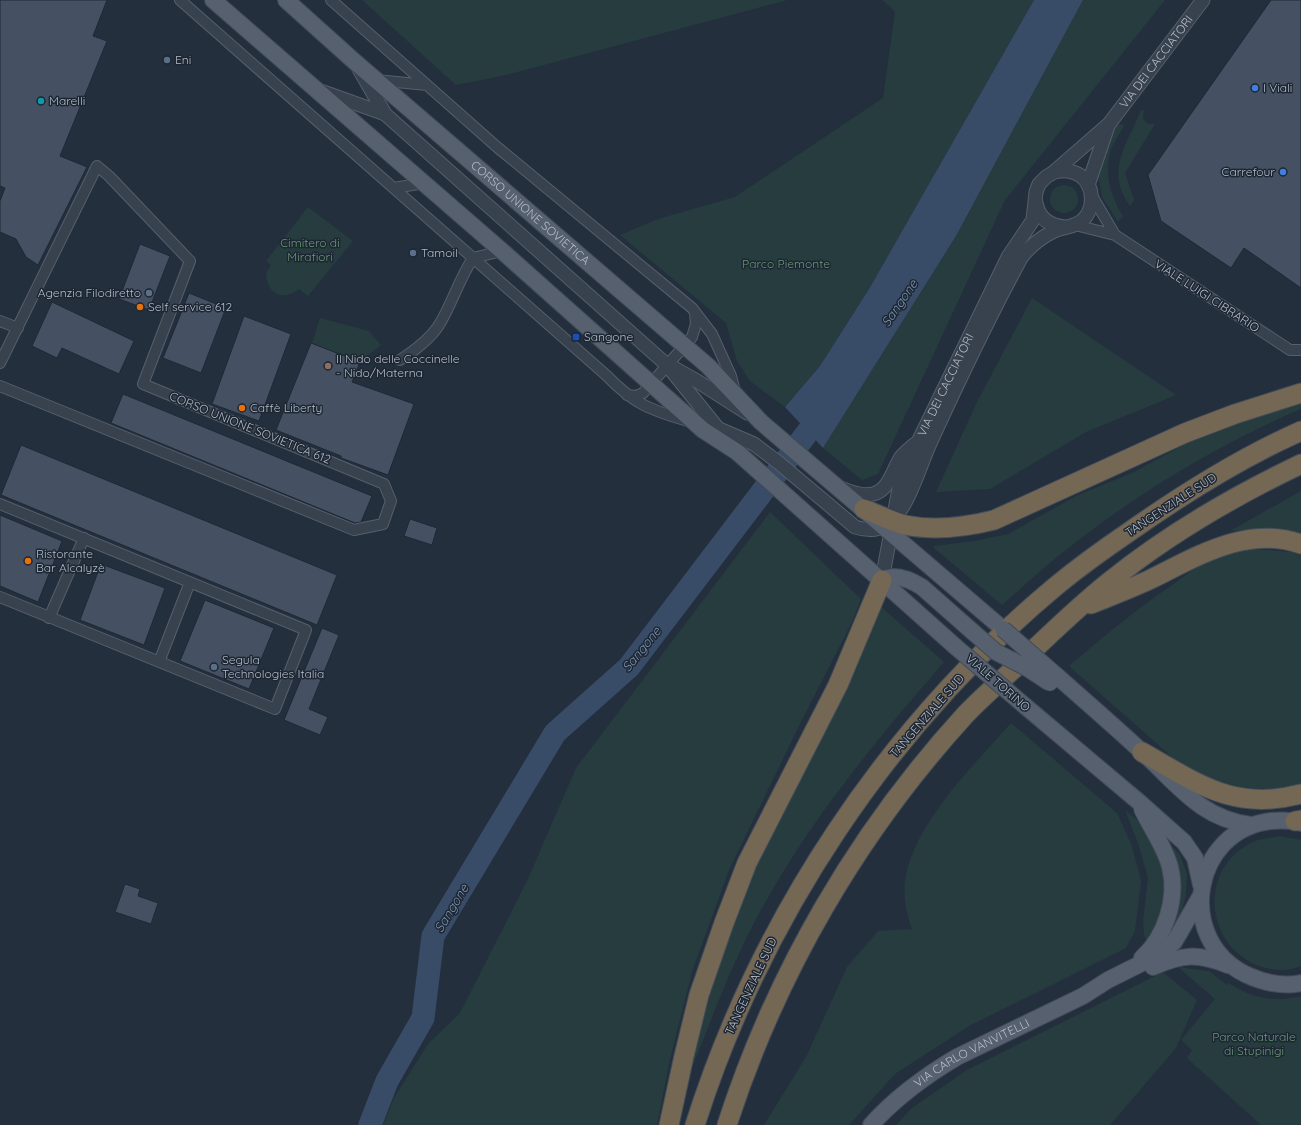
<svg xmlns="http://www.w3.org/2000/svg" width="1301" height="1125" font-family="Quicksand,sans-serif">
<style>
.green{fill:#263c3f}
.water{fill:#394c67}
.lines{fill:none;stroke-linecap:round;stroke-linejoin:round}
.river{stroke:#394c67;stroke-width:23}
.building{fill:#455162;stroke:#1f2835}
.minor-casing{stroke:#565f6c;stroke-width:12}
.tertiary-casing{stroke:#565f6c;stroke-width:15}
.primary-casing{stroke:#414a57;stroke-width:18}
.motorway-casing{stroke:#434c59;stroke-width:21}
.minor{stroke:#38414e;stroke-width:10}
.tertiary{stroke:#38414e;stroke-width:13}
.primary{stroke:#56606e;stroke-width:16}
.motorway{stroke:#746855;stroke-width:19}
.primary-bridge-casing{stroke:#414a57;stroke-width:18;stroke-linecap:butt}
.primary-bridge{stroke:#56606e;stroke-width:16}
.service-dot{fill:#5c6f8a;stroke:#1d2633;stroke-width:1.5}
.shop-dot{fill:#3f7fe0;stroke:#1d2633;stroke-width:1.5}
.culture-dot{fill:#0f9aa8;stroke:#1d2633;stroke-width:1.5}
.food-dot{fill:#e8710a;stroke:#1d2633;stroke-width:1.5}
.transit-dot{fill:#1a4fb4;stroke:#1d2633;stroke-width:1.5}
.education-dot{fill:#8d6e63;stroke:#1d2633;stroke-width:1.5}
.labels{text-anchor:middle;stroke-width:3;stroke-linejoin:round;paint-order:stroke}
.poi-label{font-size:12px;fill:#b4bcc9;stroke:#1d2633;text-anchor:start}
.street-label{font-size:12px;fill:#b4bcc9;stroke:#1d2633}
.park-label{font-size:12px;fill:#6b9a76;stroke:#1d2633}
.water-label{font-size:13px;font-style:italic;fill:#7c92b1;stroke:#1d2633}
</style>
<rect width="100%" height="100%" fill="#242f3e"/>
<path class="green" d="M362 0H787L506 75 456 85Z
M883 0H1034L869 289 820 366 785 407 750 381 737 361 726 323 620 235 658 219 735 197 883 98 895 12Z
M1083 0H1165L1005 200 878 474 862 480 823 448 956 236Z
M1141 110H1144L1143 119 1148 124H1155L1125 173 1134 200 1130 206C1104 170 1128 144 1141 110Z
M1117 124 1124 125C1120 134 1112 144 1110 153 1104 175 1111 197 1123 216L1118 222 1102 197 1097 170 1102 151Z
M1050 199a14 14 0 1 1 28 0a14 14 0 1 1-28 0Z
M308 207 353 241 308 296 299 289C282 302 267 294 266 273L271 265 266 261Z
M1032 298 1176 395 1086 432 990 489 936 492 977 402Z
M320 318 369 331 381 345 360 362 312 343Z
M1301 403V409C1219 444 1141 491 1071 546 1047 564 1025 585 1002 605L934 548V546L975 541 1008 534 1078 495 1134 472 1191 441 1234 424Z
M1301 491V536C1277 530 1255 529 1230 531Z
M770 512 861 599 852 622 799 726 729 870 692 972 670 1059 657 1125H383L394 1098 428 1044 460 1013 527 881 576 768Z
M1256 549 1293 552 1301 556V789L1229 791 1182 766 1069 666C1103 637 1138 608 1175 583 1188 573 1202 563 1217 557 1230 552 1242 550 1256 549Z
M881 607 944 662C872 745 805 826 754 923 729 971 710 1023 690 1073L699 1031 734 916 763 845 840 698Z
M1011 723 1117 813 1132 846 1141 881 1135 931 1126 948 969 1026 895 1074 849 1125H764L806 1057 847 967 878 931 912 929C906 913 902 892 906 875 918 819 974 765 1011 723Z
M1125 810C1130 815 1137 819 1142 824 1162 846 1171 890 1160 918 1157 927 1152 935 1148 943L1144 935 1143 921 1148 878 1138 843Z
M1279 836 1301 840V966C1289 971 1275 971 1262 967 1202 947 1197 863 1258 840 1264 838 1272 838 1279 836Z
M1167 841 1180 855 1187 874 1186 895 1178 925 1163 945Z
M1178 967 1209 971 1227 985 1228 983C1253 998 1272 1003 1301 996V1125H1261L1187 1058 1192 1050 1181 1040 1215 999Z
M1163 972 1197 1000 1176 1048 1110 1125H896L912 1108 967 1070Z"/>
<path class="water" d="M1034 0H1083L956 236 823 448 785 407 820 366 869 289Z"/>
<g class="lines">
<path class="river" d="M370 1125 387 1081 423 1018 433 936 555 733 629 667 826 408"/>
</g>
<path class="building" d="M0 0H107L93 36 107 41 60 156 87 167 38 265 26 257 16 239 0 232V201L5 188 0 186Z
M1271 0H1301V288L1244 248 1231 268 1161 221 1148 175Z
M140 244 170 256 149 310 119 299Z
M189 293 226 308 201 373 163 358Z
M52 302 134 341 119 374 62 348 57 358 32 346Z
M244 316 291 334 259 421 212 404Z
M311 343 360 362 352 382 414 404 388 475 341 458V456L276 430Z
M123 394 372 496 361 522 355 523 111 423Z
M21 445 337 575 317 625 1 495Z
M0 515 62 541 38 602 0 586Z
M410 519 437 528 432 545 404 536Z
M101 564 165 588 144 645 80 620Z
M205 600 274 628 249 689 180 661Z
M322 628 339 635 309 709 328 717 320 735 284 720Z
M125 884 140 889 138 896 158 903 151 924 115 912Z"/>
<g class="lines">
<defs>
<path id="minor" d="M180 0 606 375C634 404 650 410 688 421
M331 0 497 147 692 308 712 334 731 376 735 392
M376 80 427 85
M394 188 424 183
M1091 194 1115 235
M1075 225 1115 235 1290 350H1301
M0 321 18 328
M400 360C414 351 430 339 439 325 452 304 459 279 473 258L502 251
M0 363 97 166 109 176 190 261 143 384 384 484 391 501 383 524 354 530 0 386
M627 395 636 396 643 393 692 337 696 324 695 312
M0 504 306 630 275 709 0 597
M49 618 84 538
M159 662 190 582"/>
<g id="tertiary">
<path d="M359 69 385 114 667 365 724 436"/>
<path d="M318 90 385 114"/>
<path d="M1088 185 1108 126"/>
<path d="M1036 203C1039 219 1050 226 1065 227"/>
<path d="M672 367 697 381 747 413"/>
<path d="M719 429 754 444 779 463 855 527C867 531 883 531 892 521 911 501 920 464 932 439 960 378 989 317 1021 258 1029 247 1042 237 1054 231 1064 227 1075 227 1083 220 1095 208 1094 186 1081 176 1072 170 1064 170 1054 172"/>
<path d="M841 488C857 495 877 501 888 482 893 474 896 465 901 457 905 452 910 448 915 444"/>
<path id="s1" d="M882 580 900 483 919 440 1008 257 1033 220 1036 192 1039 184 1046 177 1054 172 1109 124 1203 0"/>
</g>
<g id="primary">
<path d="M213 0 502 251 703 430 737 452 957 648"/>
<path id="s2" d="M286 0 355 62 708 366 761 422 1003 629"/>
<path d="M882 580C895 573 911 580 922 587L973 632"/>
<path d="M1057 676C1085 701 1113 725 1141 751 1177 783 1200 819 1251 825"/>
<path d="M1025 706 1139 802 1184 842 1195 858 1201 885"/>
<path d="M1301 823C1291 820 1281 820 1271 821 1192 830 1175 939 1245 974 1262 982 1282 987 1301 983"/>
<path d="M1142 958C1165 937 1178 899 1170 867 1165 847 1151 828 1142 809"/>
<path d="M1153 967C1183 954 1197 953 1228 965"/>
<path id="s3" d="M871 1125C896 1097 925 1076 957 1057L1083 996 1108 980 1158 955 1174 942 1180 932 1200 897"/>
</g>
<path id="motorway" d="M864 509C877 514 891 521 905 525 934 531 966 527 994 520L1185 433 1235 414 1301 393
M1091 604C1111 596 1132 588 1151 579 1198 556 1247 525 1301 544
M1142 752C1197 783 1234 812 1301 794
M1295 821 1301 820
M669 1125 684 1056 699 995 724 923 747 863 838 685 882 580
M695 1125C761 917 888 726 1056 586 1079 567 1104 549 1129 532 1183 494 1240 458 1301 431
M727 1125C776 973 858 832 966 714 985 694 1006 677 1025 658 1052 632 1079 606 1109 582 1167 535 1234 496 1301 464"/>
</defs>
<use href="#minor" class="minor-casing"/>
<use href="#tertiary" class="tertiary-casing"/>
<use href="#primary" class="primary-casing"/>
<use href="#motorway" class="motorway-casing"/>
<use href="#minor" class="minor"/>
<use href="#tertiary" class="tertiary"/>
<use href="#primary" class="primary"/>
<use href="#motorway" class="motorway"/>
<defs>
<path id="primary-bridge" d="M1003 629 1057 676
M973 632 996 652 1027 668 1050 683
M957 648 1025 706"/>
</defs>
<use href="#primary-bridge" class="primary-bridge-casing"/>
<use href="#primary-bridge" class="primary-bridge"/>
</g>
<g class="service-dot">
<circle cx="167" cy="60" r="4"/>
<circle cx="413" cy="253" r="4"/>
<circle cx="149" cy="293" r="4"/>
<circle cx="214" cy="667" r="4"/>
</g>
<g class="shop-dot">
<circle cx="1255" cy="88" r="4"/>
<circle cx="1283" cy="172" r="4"/>
</g>
<circle class="culture-dot" cx="41" cy="101" r="4"/>
<g class="food-dot">
<circle cx="140" cy="307" r="4"/>
<circle cx="242" cy="408" r="4"/>
<circle cx="28" cy="561" r="4"/>
</g>
<rect class="transit-dot" x="572" y="333" width="8" height="8" rx="2"/>
<circle class="education-dot" cx="328" cy="366" r="4"/>
<g class="labels">
<g class="poi-label">
<text x="175" y="64">Eni</text>
<text x="1263" y="92">I Viali</text>
<text x="49" y="105">Marelli</text>
<text x="1275" y="176" text-anchor="end">Carrefour</text>
<text x="421" y="257">Tamoil</text>
<text x="141" y="297" text-anchor="end">Agenzia Filodiretto</text>
<text x="148" y="311">Self service 612</text>
<text x="584" y="341">Sangone</text>
<text x="336" y="363">Il Nido delle Coccinelle<tspan x="336" dy="14">- Nido/Materna</tspan></text>
<text x="250" y="412">Caffè Liberty</text>
<text x="36" y="558">Ristorante<tspan x="36" dy="14">Bar Alcalyzè</tspan></text>
<text x="222" y="664">Segula<tspan x="222" dy="14">Technologies Italia</tspan></text>
</g>
<g class="street-label">
<text dy="4" stroke="none"><textPath href="#s1" startOffset="601">VIA DEI CACCIATORI</textPath></text>
<text dy="4" stroke="none"><textPath href="#s2" startOffset="324">CORSO UNIONE SOVIETICA</textPath></text>
<text transform="translate(1207 296) rotate(33)" y="4">VIALE LUIGI CIBRARIO</text>
<text dy="4" stroke="none"><textPath href="#s1" startOffset="207">VIA DEI CACCIATORI</textPath></text>
<text transform="translate(250 428) rotate(22)" y="4">CORSO UNIONE SOVIETICA 612</text>
<text transform="translate(1171 505) rotate(-33)" y="4">TANGENZIALE SUD</text>
<text transform="translate(998 683) rotate(41)" y="4">VIALE TORINO</text>
<text transform="translate(927 716) rotate(-49)" y="4">TANGENZIALE SUD</text>
<text transform="translate(751 986) rotate(-65)" y="4">TANGENZIALE SUD</text>
<text dy="4" stroke="none"><textPath href="#s3" startOffset="125">VIA CARLO VANVITELLI</textPath></text>
</g>
<g class="park-label">
<text x="310" y="247">Cimitero di<tspan x="310" dy="14">Mirafiori</tspan></text>
<text x="786" y="268">Parco Piemonte</text>
<text x="1254" y="1041">Parco Naturale<tspan x="1254" dy="14">di Stupinigi</tspan></text>
</g>
<g class="water-label">
<text transform="translate(899 303) rotate(-56)" y="5">Sangone</text>
<text transform="translate(641 649) rotate(-51)" y="5">Sangone</text>
<text transform="translate(451 908) rotate(-59)" y="5">Sangone</text>
</g>
</g>
</svg>
